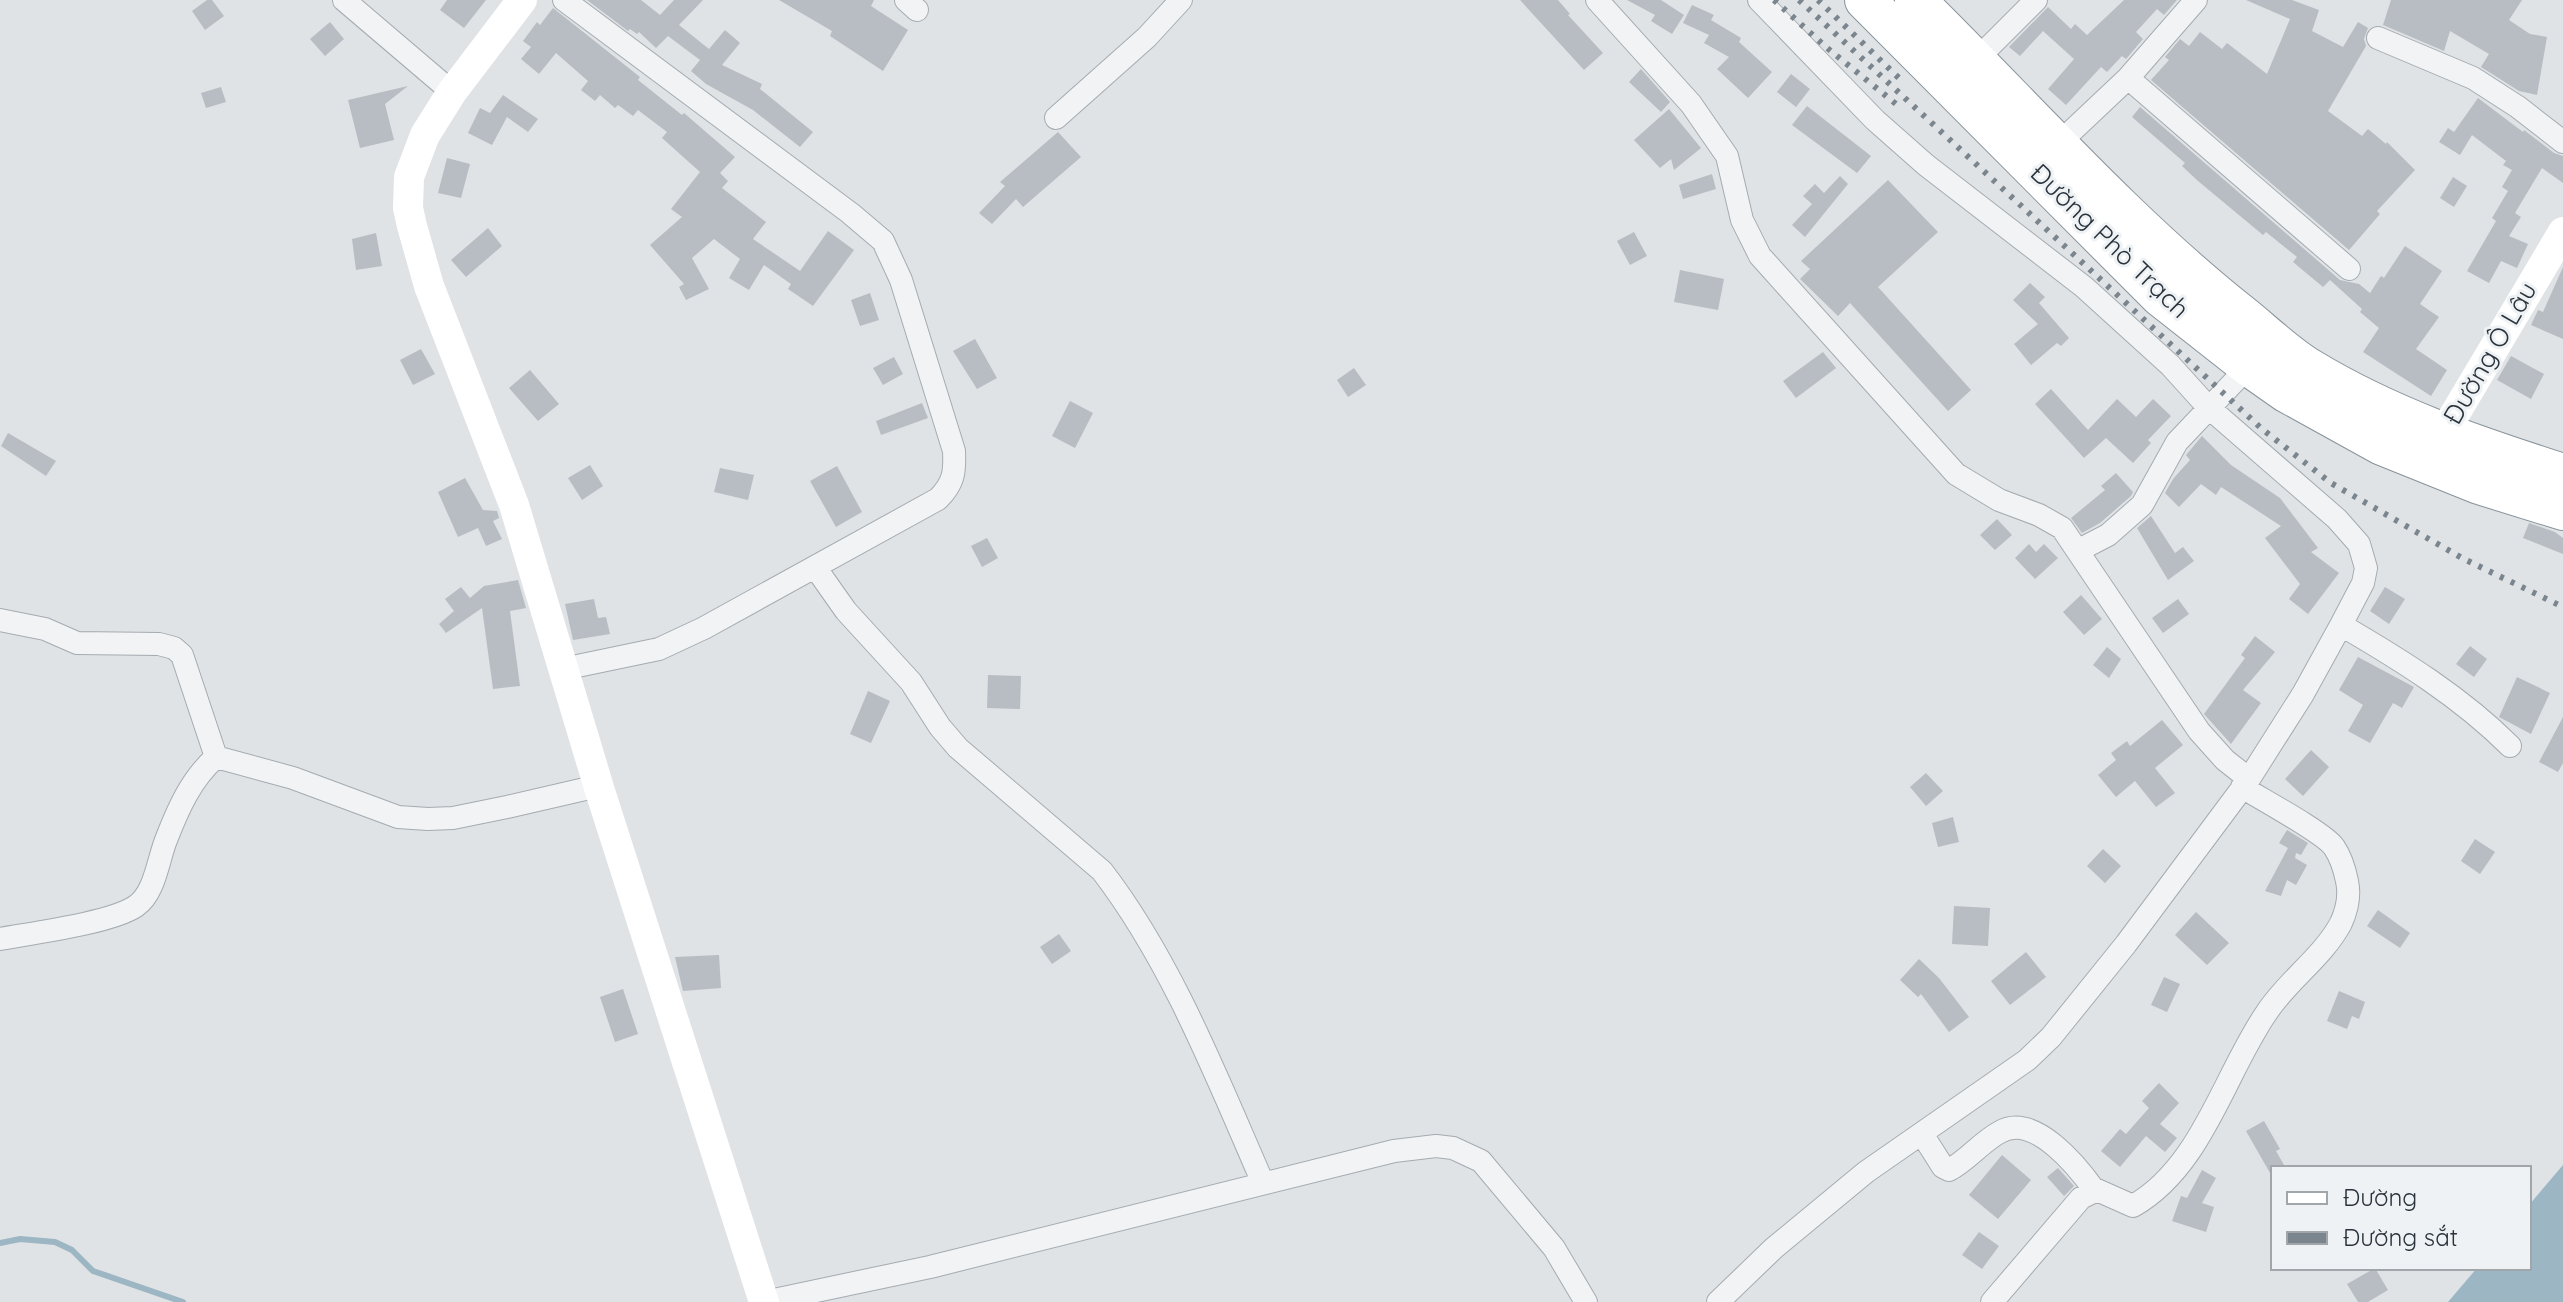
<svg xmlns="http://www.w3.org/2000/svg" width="2563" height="1302" font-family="Quicksand,sans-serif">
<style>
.water{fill:#9db6c3}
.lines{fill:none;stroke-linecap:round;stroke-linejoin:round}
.stream{stroke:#9db6c3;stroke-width:6}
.building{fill:#b7bdc3}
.street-casing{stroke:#a5abb0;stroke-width:24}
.highway-casing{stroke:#88939b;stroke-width:42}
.street{stroke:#f1f3f5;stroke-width:22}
.secondary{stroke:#fff;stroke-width:30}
.highway{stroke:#fff;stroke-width:40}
.rail{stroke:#7a858e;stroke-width:6;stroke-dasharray:4 8;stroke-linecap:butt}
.labels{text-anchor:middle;stroke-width:6;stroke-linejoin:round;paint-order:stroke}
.street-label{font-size:26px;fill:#2a333c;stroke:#eef2f4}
</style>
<rect width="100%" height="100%" fill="#dfe3e6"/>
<path class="water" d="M2563 1165V1302H2448L2477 1268H2529V1205Z"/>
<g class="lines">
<path class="stream" d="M0 1243 20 1239 55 1242 72 1250 93 1271 183 1302"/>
</g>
<path class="building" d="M207 0H212L224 16 205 30 192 11Z
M447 0H486L464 28 440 10Z
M587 0H641L660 15 674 0H703L679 25 709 49 725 30 740 43 722 65 762 84 760 89 813 132 800 147 753 110 706 84 691 71 700 60 668 36 656 48 639 32 637 34 630 29 628 31Z
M779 0H874L871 6 908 30 883 71 830 36 832 31Z
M1520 0H1558L1570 14 1568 15 1603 53 1584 70Z
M1627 0H1661L1684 15 1672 34 1651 21 1655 15Z
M2124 0H2177L2164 15 2157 9 2136 32 2143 39 2126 59 2122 56 2107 72 2101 67 2066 105 2048 89 2074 59 2043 31 2020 56 2009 47 2048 7 2071 29 2075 24 2087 35Z
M2246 0H2292L2319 10 2312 31 2343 47 2358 22 2368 28 2364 39 2366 46 2328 111 2362 136 2368 129 2386 144 2387 142 2415 170 2377 211 2380 214 2349 250 2151 80 2169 60 2165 57 2180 39 2189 46 2200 32 2222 49 2227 43 2267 74 2290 19Z
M2391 0H2522L2509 20 2530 34 2547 37 2537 95 2519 91 2481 67 2489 54 2450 31 2444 51 2383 25Z
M1692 5 1714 15 1711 20 1741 38 1739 42 1772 72 1748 98 1717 69 1729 57 1704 43 1709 35 1683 23Z
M553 8 640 77 638 80 682 115 684 113 735 157 720 173 728 181 722 188 766 222 753 239 800 271 828 231 854 250 813 306 788 289 791 284 764 265 749 290 729 278 740 259 714 239 692 258 709 289 686 300 679 287 684 284 650 245 682 217 671 209 700 172 662 138 667 132 638 110 633 116 618 105 615 108 600 95 595 101 581 90 588 81 556 53 539 74 521 59 531 47 523 41 537 22 540 25Z
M330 22 344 39 325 56 310 39Z
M1641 69 1670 102 1661 112 1629 82Z
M1791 74 1810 89 1796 107 1777 92Z
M408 86 385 104 394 140 360 148 348 100Z
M221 87 226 102 206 108 201 93Z
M503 95 538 119 528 132 507 117 492 145 468 133 480 108 490 113Z
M2478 98 2523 132 2524 130 2554 153 2563 156V183L2542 168 2515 213 2521 217 2509 236 2528 244 2517 268 2501 261 2489 283 2467 271 2496 221 2492 218 2508 191 2502 187 2512 170 2503 165 2506 161 2472 135 2460 155 2439 142 2448 128 2454 132Z
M1807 106 1871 156 1857 173 1792 125Z
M2140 107 2340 280 2359 284 2370 293 2381 276 2384 278 2405 246 2442 271 2420 304 2439 317 2416 349 2447 370 2431 396 2363 352 2379 328 2360 312 2362 309 2330 280 2323 287 2293 262 2297 257 2266 232 2263 235 2198 181 2182 166 2185 163 2132 117Z
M1669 109 1701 148 1674 170 1671 159 1660 168 1634 140Z
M1058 132 1081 157 1023 207 1016 199 992 224 979 213 1005 186 1000 182Z
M447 158 470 164 461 198 438 193Z
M1712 174 1716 189 1683 199 1679 185Z
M1840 176 1848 184 1805 237 1792 225 1812 204 1803 196 1815 184 1824 193Z
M2453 177 2467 186 2454 207 2440 198Z
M1888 180 1938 232 1878 287 1971 390 1948 411 1850 303 1838 316 1800 279 1810 269 1801 261Z
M488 228 502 246 466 277 451 260Z
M1634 232 1647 256 1630 265 1617 241Z
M376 233 382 266 356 270 352 239Z
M2563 267V339L2531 325 2538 310 2543 312Z
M1680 270 1724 279 1718 310 1674 302Z
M2030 283 2045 297 2039 303 2069 338 2061 346 2057 343 2031 365 2014 344 2038 324 2013 300Z
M870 293 879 320 860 326 851 300Z
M975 339 997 378 977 389 953 351Z
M421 349 435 374 413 385 400 360Z
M1823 352 1836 368 1796 398 1783 381Z
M2511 356 2544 374 2531 399 2497 380Z
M894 357 903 374 883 385 873 368Z
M1354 368 1366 385 1348 397 1337 380Z
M530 370 559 404 538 421 509 388Z
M2051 389 2088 430 2117 399 2136 417 2153 399 2171 416 2148 440 2151 443 2133 463 2106 438 2084 458 2035 404Z
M1070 401 1093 413 1075 448 1052 436Z
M922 403 928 418 881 435 876 421Z
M8 433 56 461 46 476 1 446Z
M2202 436 2231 465 2280 498 2318 548 2311 552 2339 573 2308 614 2289 599 2300 584 2265 538 2281 526 2221 487 2216 495 2201 484 2179 507 2165 493 2173 479 2190 460 2186 455Z
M590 465 603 486 582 500 568 478Z
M837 466 862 512 836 527 810 481Z
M720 468 754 475 748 500 714 492Z
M2116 473 2133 492 2131 496 2100 523 2082 533 2071 518 2105 490 2101 486Z
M465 478 483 510 497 511 499 518 493 521 502 539 486 546 478 528 458 537 438 492Z
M2151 516 2175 553 2183 547 2194 561 2168 580 2137 528Z
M1997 519 2012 535 1995 550 1980 535Z
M2529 523 2555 532 2563 538V554L2523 538Z
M987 538 998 558 982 567 971 546Z
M2029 544 2036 552 2044 544 2058 558 2035 579 2015 558Z
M518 580 526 608 510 611 520 686 493 689 482 608 446 633 439 624 454 611 445 599 461 587 470 598 484 586Z
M2385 587 2405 599 2389 624 2370 611Z
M2081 595 2102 619 2084 635 2063 612Z
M594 599 598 618 606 617 610 634 573 640 565 604Z
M2178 599 2189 614 2163 633 2152 618Z
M2255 636 2275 652 2243 690 2261 703 2231 744 2204 714 2245 658 2241 655Z
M2470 646 2487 659 2474 677 2456 664Z
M2107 647 2121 659 2109 678 2093 665Z
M2358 657 2414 687 2402 708 2393 703 2370 743 2348 731 2363 705 2339 690Z
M988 675 1021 676 1020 709 987 708Z
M2517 677 2550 693 2531 734 2499 717Z
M868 691 890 701 871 743 850 734Z
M2563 717V763L2558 772 2539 762Z
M2162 720 2183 745 2155 768 2175 793 2156 807 2135 781 2116 797 2098 775 2116 760 2111 753 2127 741 2130 746Z
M2311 750 2329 767 2303 796 2285 779Z
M1926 773 1943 791 1926 806 1910 787Z
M1953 817 1959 842 1938 847 1932 823Z
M2287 830 2308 843 2301 855 2296 853 2295 858 2307 865 2296 885 2287 880 2281 896 2265 891 2288 848 2279 843Z
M2475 839 2495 852 2480 874 2461 861Z
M2103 849 2121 866 2105 883 2087 866Z
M1954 906 1990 908 1988 946 1952 944Z
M2378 910 2410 933 2400 948 2367 926Z
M2196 912 2229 943 2207 965 2175 935Z
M1059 934 1071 951 1052 964 1040 947Z
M2026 952 2046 977 2010 1005 1991 981Z
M719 955 721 988 683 991 675 957Z
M1919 959 1939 978 1969 1017 1949 1032 1921 994 1918 997 1900 980Z
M2164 977 2180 984 2167 1012 2151 1005Z
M623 989 638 1034 615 1042 600 997Z
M2339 991 2365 1002 2359 1019 2352 1016 2347 1029 2327 1021Z
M2159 1083 2179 1103 2160 1124 2177 1138 2165 1152 2146 1136 2120 1167 2101 1151 2120 1129 2126 1134 2149 1108 2142 1101Z
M2264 1121 2280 1149 2276 1151 2284 1165 2273 1168 2270 1173 2246 1131Z
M2002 1155 2031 1180 1998 1219 1969 1195Z
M2058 1168 2074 1186 2064 1196 2047 1177Z
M2202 1170 2216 1178 2202 1203 2214 1207 2206 1232 2172 1221 2181 1196 2187 1198Z
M1979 1232 1999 1246 1982 1269 1962 1255Z
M2375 1268 2388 1290 2368 1302H2358L2347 1284Z"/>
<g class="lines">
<defs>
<path id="street" d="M344 0 452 92
M906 0 917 10
M1597 0 1691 104 1727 156 1742 220 1760 256 1956 474 1999 500 2039 515 2062 528 2199 731 2225 760 2249 779
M2378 38 2473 78 2518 107 2563 142
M1975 61 2036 0
M2128 78 2349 269
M1056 118 1147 37 1181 0
M2057 145 2128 78 2196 0
M2079 550 2108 535 2142 505 2177 442 2249 366
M815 567 846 611 911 682 940 727 958 748 1102 871C1172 962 1217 1078 1263 1183
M0 620 45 629 77 643 159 644 174 648 182 655 216 757 293 778 398 817 428 819 453 818 507 807 598 786
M2341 625C2401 660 2461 697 2510 746
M563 669 659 649 704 628 938 499C954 483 955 472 954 451L901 280 883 241 850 213 564 0
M0 939C33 933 111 923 136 906 155 893 158 860 166 840 178 809 191 779 216 757
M1922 1134 1943 1167 1949 1170C1967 1161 1981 1142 2000 1132 2034 1112 2078 1167 2095 1191
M764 1302 930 1267 1394 1151 1436 1146 1453 1148 1481 1161 1554 1248 1586 1302
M1718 1302 1774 1248 1866 1172 2027 1060 2051 1037 2126 944 2249 779 2303 694 2341 625 2363 583 2366 568 2359 544 2337 519 2208 407 2170 365 2084 287 1926 165 1875 120 1759 0
M1992 1302 2081 1198 2097 1190 2133 1206C2202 1167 2224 1074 2267 1012 2288 980 2323 957 2341 923 2347 910 2350 895 2347 881 2345 871 2340 856 2334 847 2323 832 2261 799 2242 787"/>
<path id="highway" d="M1865 0 2160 296 2249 366 2286 392 2382 445 2479 484 2563 510
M1915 0C2022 105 2121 219 2239 313 2262 331 2285 354 2310 369 2389 417 2476 446 2563 474"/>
</defs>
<use href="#street" class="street-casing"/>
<use href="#highway" class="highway-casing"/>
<use href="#street" class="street"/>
<path class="secondary" d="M522 0 452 92 425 135 409 177 408 208 412 226 429 286 514 505 600 791 764 1302
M2443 434 2563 232"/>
<use href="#highway" class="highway"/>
<path class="rail" d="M1774 0 1826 47 1896 104
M1799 0 2262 429 2331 483 2462 558 2563 607
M1818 0 1902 81"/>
</g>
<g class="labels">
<g class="street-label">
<text transform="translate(2110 241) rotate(44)" y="9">Đường Phò Trạch</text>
<text transform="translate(2490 353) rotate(-60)" y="9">Đường Ô Lâu</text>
</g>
</g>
<rect x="2271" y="1166" width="260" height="104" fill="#eef2f4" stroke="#a0a6aa" stroke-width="2"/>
<rect x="2287" y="1192" width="40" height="12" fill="#ffffff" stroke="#a0a6aa" stroke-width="2"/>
<text x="2343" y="1206" font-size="24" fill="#2a333c">Đường</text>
<rect x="2287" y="1232" width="40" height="12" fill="#7a858e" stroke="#a0a6aa" stroke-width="2"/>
<text x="2343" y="1246" font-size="24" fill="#2a333c">Đường sắt</text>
</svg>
